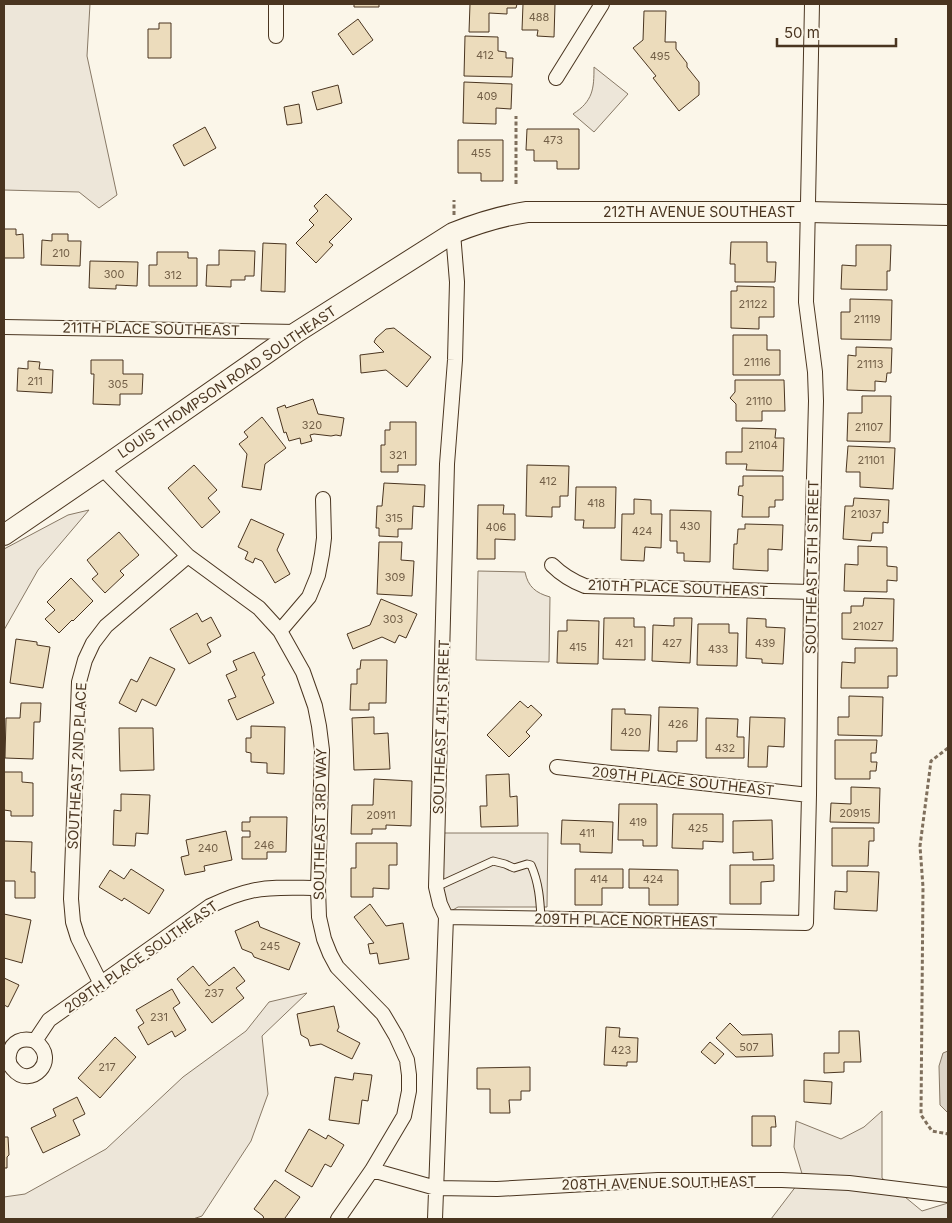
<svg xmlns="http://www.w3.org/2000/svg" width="952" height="1223" font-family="Inter,sans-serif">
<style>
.green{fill:#ede6d9;stroke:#887966}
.water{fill:#dcd4c6;stroke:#887966}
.building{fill:#ecdcbc;stroke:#4a3520}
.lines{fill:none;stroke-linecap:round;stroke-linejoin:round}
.lane-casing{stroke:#4a3520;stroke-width:9}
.street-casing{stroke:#4a3520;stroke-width:16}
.secondary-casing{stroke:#4a3520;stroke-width:22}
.path{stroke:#7f6f5c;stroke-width:3;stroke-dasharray:4 2.5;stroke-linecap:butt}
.lane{stroke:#fbf6e9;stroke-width:7}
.street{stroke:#fbf6e9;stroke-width:14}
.secondary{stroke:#fbf6e9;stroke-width:20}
.labels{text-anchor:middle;stroke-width:4;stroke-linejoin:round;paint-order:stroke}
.number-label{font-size:11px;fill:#725f47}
.street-label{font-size:14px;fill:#4a3520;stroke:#fbf6e9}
</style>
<rect width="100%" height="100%" fill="#fbf6e9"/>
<path class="green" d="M4 4H90L87 56 117 195 99 208 79 192 4 190Z
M594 67 628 94 594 132 573 114C593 101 594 89 594 67Z
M89 510 38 570 4 630V549L68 515Z
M478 571 525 572C528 587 536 593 550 597L549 662 476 660Z
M441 833H548L547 907H458L451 911 444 901 441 882Z
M307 993 262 1036 268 1094 251 1141 202 1216 193 1219H4V1197L25 1194 106 1149 183 1077 246 1031 269 1002Z
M882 1111V1178L922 1211 948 1203V1219H771L803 1177 794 1147 796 1121 841 1139 864 1127Z"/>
<path class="water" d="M948 1051V1113L940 1105 939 1066 943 1053Z"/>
<path class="building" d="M354 4H379V7H354Z
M470 4H517L516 8H507V14L489 13V32H469Z
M523 4H555L554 37 537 36 538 30H522Z
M644 11H666L665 42H676V49L687 63V67L699 82V95L679 111 653 78 656 76 633 48 643 40Z
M358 19 373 40 353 55 338 34Z
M159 23H171V58H148V29H159Z
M465 36 498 37V51L506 52V58H513L512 77 464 76Z
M464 82 512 84 511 109 496 108V124L463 123Z
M338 85 342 103 317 110 312 92Z
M299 104 302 123 287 125 284 107Z
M205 127 216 148 184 166 173 145Z
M527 129H579V169H557V161H534V150H526Z
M458 140H503V181H481V173H458Z
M326 194 352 219 329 242 333 245 316 263 296 243 314 225 309 220 318 211 314 206Z
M4 229H16V235L23 234 24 258H4Z
M52 234H68V241H81L80 266 41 265 42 240 52 241Z
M731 242H767V262H776L775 282H735V264H730Z
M263 243 286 244 285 292 261 291Z
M856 245H891L890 271H887V290L841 289 842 265 856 266Z
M219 250 255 251 254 276H245V280H231V287L206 286 207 265H219Z
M157 252H188V258H197V286H149V265H157Z
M90 261 138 262 137 286 116 285V289L89 288Z
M737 286 774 287V317H759V329L731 328V291H737Z
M850 299 892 300 891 340 841 339V312H850Z
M394 328 431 357 407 387 386 370 361 373 360 355 384 352 374 342 376 338 386 329Z
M733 335H767V350H780V375H733Z
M856 347 892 348 891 373H887L886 382 875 381V391L847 390 848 355 856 356Z
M91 360H123V374H143L142 394H120V405L93 404 94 374H91Z
M28 361 40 362 39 369 53 370 52 393 17 391 18 368 28 369Z
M735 380H784L785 411H762V421H736V404L730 398 735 392Z
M862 396H891L890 442 847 441 848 413H862Z
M313 399 318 414 344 418 341 436 336 435 331 436 314 434 310 435 312 441 301 444 300 438 289 441 286 432 284 433 277 408 285 405 286 408Z
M262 417 286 448 265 464 261 490 242 487 247 454 239 444 248 437 244 432Z
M390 422H416V465H398V472H381V445H385V430H390Z
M742 428 776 429 775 438H784L783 471 746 470 747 464H726V452H742Z
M848 446 895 448 893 489 860 487V472H846Z
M194 465 217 490 208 498 220 512 202 528 168 488Z
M527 465 569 466 568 496H560V507H552V517L526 516Z
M743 476H783V500H775V507H769V517H742L743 496 738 495 739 486H743Z
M384 483 425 485 424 507 413 506 412 529H398V537L379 536V528H376L377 506H382Z
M576 487H616L615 528H583L584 520H575Z
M854 498 889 500 888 523 883 522V533H872L871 541 843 539 845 506H853Z
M634 499 651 500V514H662L661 548 645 547 644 561 621 560 622 514H634Z
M478 505H504L503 514H515V540L495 539V559H477Z
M670 510 711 511 710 562 684 561V553H677V541H670Z
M251 519 284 534 277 550 290 574 275 583 262 561 255 558 253 563 245 559 248 552 238 547Z
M745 524 783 525 782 550 768 549V571L733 569 734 544H737L738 529H745Z
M119 532 139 555 120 571 124 575 105 593 92 579 98 574 87 560Z
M379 542H402L401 560 414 561 412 596 377 594Z
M858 546 887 547V566L897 567V581L887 580V592L844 591 845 564 858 565Z
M71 578 93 601 73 621 72 620 59 633 45 619 55 610 47 602Z
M864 598 894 599 893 641 842 639V613H851V606H863Z
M381 599 417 614 406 638 399 635 395 643 382 637 353 649 347 634 370 625Z
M197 613 202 622 211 617 221 636 207 644 211 652 189 664 170 629Z
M604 618H634V627H645V660L603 659Z
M674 618H692L690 663 652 661 653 625 674 626Z
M747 618 766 619V627L785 628 783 664 762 663V659L746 658Z
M567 620 599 621 598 664 557 663 558 631H567Z
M698 624H729V633H738L737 666 697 665Z
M16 639 37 642V645L50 647 43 688 10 683Z
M855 648H897V676H888V688H841L842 662 855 663Z
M254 652 265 675 262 677 274 703 237 720 228 700 236 697 226 675 237 670 233 661Z
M150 657 175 669 156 706 142 699 136 712 119 703 131 679 137 682Z
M361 660H387L386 703H369V710H350L351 684H357V669H360Z
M849 696 883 697 882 736 838 735V717H849Z
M520 701 528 708 531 705 542 715 526 732 530 736 509 757 487 735Z
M21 703H41L40 722H34L33 759 5 758 6 718H20Z
M659 707 698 708 697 741H677V752L658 751Z
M612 709H625V714L651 715 649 751 611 750Z
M374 717V734L388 733 390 769 354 770 352 718Z
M750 717 785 718 784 747 768 746 767 767H748Z
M706 718 738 719 737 737H744V758H706Z
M251 726 285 727 284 774 267 773V763L251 762V753L246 752V738H251Z
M119 728H153L154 770 120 771Z
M835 740H877L876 753H871V762H877L876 771H870V779H835Z
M4 772H22V782L33 783V816H11V811L4 810Z
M509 774 510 797 517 796 518 826 481 827 480 806H487L486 775Z
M374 779 412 781 411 826 386 825V829H372V834H351L352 805H373Z
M851 787 880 788 879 823 830 822 831 803 851 804Z
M121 794 150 795 148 834 136 833 135 846 113 845 114 810 121 811Z
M619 804H657V846H643V840H618Z
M673 814H723V842L703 841V849L672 848Z
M250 817H287L286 852H267V859H242V837H250V831H242V822H250Z
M562 820 613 822 612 853 580 852V844H561Z
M772 820 773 859 753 860V852L733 853V821Z
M832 828H874V841H869L868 866H832Z
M226 831 232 860 204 866 205 871 185 875 181 857 189 855 186 840Z
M4 841 32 842 31 872H35V898H15V881H4Z
M356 843H397V865H389V889L373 888V897H351V868H356Z
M730 865H774V881L761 882V904H730Z
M131 869 164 890 149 914 124 898 122 901 99 887 110 870 124 879Z
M575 869H623V888H602V905H575Z
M629 869 678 870V905H649V888H629Z
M847 871 879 872 877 911 834 909 835 891 847 892Z
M370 904 386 926 403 923 409 959 379 964 377 953 370 954 368 944 374 943 354 917Z
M4 914 31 920 22 963 4 958Z
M258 921 260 927 300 943 289 970 254 957 252 953 242 949 235 931Z
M193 966 209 986 234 967 245 981 236 988 244 998 212 1023 177 979Z
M4 978 19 985 8 1007 4 1005Z
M172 989 180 1003 173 1008 186 1030 175 1037 172 1031 148 1045 138 1027 144 1023 136 1010Z
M334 1006 339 1027 337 1031 360 1043 352 1059 321 1044 310 1046 308 1039 301 1035 297 1014Z
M730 1023 742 1035 772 1034 773 1056 736 1057 716 1038Z
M606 1027 620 1028 619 1037 638 1038 637 1062H627V1066L604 1065Z
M839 1031H859L861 1062H844V1072L824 1073V1053H839Z
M115 1037 136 1057 100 1098 78 1078Z
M710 1042 724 1054 715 1064 701 1052Z
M530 1067V1091H521V1100H509L510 1113H490V1089H477V1068Z
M354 1073 372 1075 368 1101 362 1100 359 1124 329 1120 335 1077 353 1080Z
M804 1080 832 1082 831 1104 804 1102Z
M77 1097 85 1114 73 1120 80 1135 43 1153 31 1128 56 1116 53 1109Z
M752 1116H775L776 1127H771V1146H752Z
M309 1129 326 1139 328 1135 344 1145 331 1167 325 1164 312 1187 285 1171Z
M4 1137H8L9 1155 7 1157V1168H4Z
M275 1180 300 1197 285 1218V1219H264L263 1216 254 1209Z"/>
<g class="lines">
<defs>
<path id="lane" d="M436 887 493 861 505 864 514 868 527 864 531 865C539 883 540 900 541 918"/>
<path id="street" d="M276 4V36
M556 78 602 4
M4 327 297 332
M102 468 188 556 259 608 280 631 303 672 315 706 319 726 322 750 318 888 319 917 324 939 330 954 337 967 383 1014 396 1036 407 1060 409 1075V1091L404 1116 372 1170 338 1219
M552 565C562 575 572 581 585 586L811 592
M280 631 309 597 318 575 322 554 324 538 323 499
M557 767 809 795
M446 917 806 923 809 795 811 592 816 401 815 372 806 302 812 4
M101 984 78 938 73 922 71 899 79 682 85 660 93 643 106 626 188 556
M35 1041C61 1060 30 1090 13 1069 9 1065 8 1060 9 1055 11 1041 23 1037 35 1041L49 1020 210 906C223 900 236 894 251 891 272 886 296 888 318 888
M372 1170 436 1188 497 1189 658 1180H782L849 1183 948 1195
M435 1219 446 917 440 904 436 887 447 464 455 360 457 282 453 233"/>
<path id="secondary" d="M4 535 102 468 297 332 453 233C478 223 500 216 527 212H808L948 215"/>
</defs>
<use href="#lane" class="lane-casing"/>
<use href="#street" class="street-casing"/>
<use href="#secondary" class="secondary-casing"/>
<path class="path" d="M516 184V116
M454 215V200
M948 748 931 761 920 846 923 887 921 1115 932 1131 948 1134"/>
<use href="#lane" class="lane"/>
<use href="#street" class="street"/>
<use href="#secondary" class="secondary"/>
</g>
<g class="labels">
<g class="number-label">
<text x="539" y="21">488</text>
<text x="485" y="59">412</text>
<text x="660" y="60">495</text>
<text x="487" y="100">409</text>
<text x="553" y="144">473</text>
<text x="481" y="157">455</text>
<text x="61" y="257">210</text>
<text x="114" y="278">300</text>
<text x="173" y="279">312</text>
<text x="753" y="308">21122</text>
<text x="867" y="323">21119</text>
<text x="757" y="366">21116</text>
<text x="870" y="368">21113</text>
<text x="35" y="385">211</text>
<text x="118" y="388">305</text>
<text x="759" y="405">21110</text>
<text x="312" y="429">320</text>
<text x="869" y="431">21107</text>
<text x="763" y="449">21104</text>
<text x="398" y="459">321</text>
<text x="871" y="464">21101</text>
<text x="548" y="485">412</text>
<text x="596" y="507">418</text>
<text x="866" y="518">21037</text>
<text x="394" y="522">315</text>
<text x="690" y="530">430</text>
<text x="496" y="531">406</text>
<text x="642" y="535">424</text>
<text x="395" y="581">309</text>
<text x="393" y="623">303</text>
<text x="868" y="630">21027</text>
<text x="624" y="647">421</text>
<text x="672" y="647">427</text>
<text x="765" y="647">439</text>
<text x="578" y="651">415</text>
<text x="718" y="653">433</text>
<text x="678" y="728">426</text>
<text x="631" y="736">420</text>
<text x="725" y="752">432</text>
<text x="855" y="817">20915</text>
<text x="381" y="819">20911</text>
<text x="638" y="826">419</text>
<text x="698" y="832">425</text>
<text x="587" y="837">411</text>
<text x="264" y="849">246</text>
<text x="208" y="852">240</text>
<text x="599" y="883">414</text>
<text x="653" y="883">424</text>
<text x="270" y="950">245</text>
<text x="214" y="997">237</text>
<text x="159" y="1021">231</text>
<text x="749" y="1051">507</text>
<text x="621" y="1054">423</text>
<text x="107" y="1071">217</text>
</g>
<g class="street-label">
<text x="699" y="217">212TH AVENUE SOUTHEAST</text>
<text transform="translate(151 329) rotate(1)" y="5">211TH PLACE SOUTHEAST</text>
<text transform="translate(227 382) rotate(-34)" y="5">LOUIS THOMPSON ROAD SOUTHEAST</text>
<text transform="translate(812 567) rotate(-89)" y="5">SOUTHEAST 5TH STREET</text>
<text transform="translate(678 588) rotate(2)" y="5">210TH PLACE SOUTHEAST</text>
<text transform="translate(441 727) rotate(-88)" y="5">SOUTHEAST 4TH STREET</text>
<text transform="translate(77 766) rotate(-87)" y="5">SOUTHEAST 2ND PLACE</text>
<text transform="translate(683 781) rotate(6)" y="5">209TH PLACE SOUTHEAST</text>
<text transform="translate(320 824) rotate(-89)" y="5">SOUTHEAST 3RD WAY</text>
<text transform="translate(626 920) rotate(1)" y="5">209TH PLACE NORTHEAST</text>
<text transform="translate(141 957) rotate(-35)" y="5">209TH PLACE SOUTHEAST</text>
<text transform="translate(659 1183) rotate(-1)" y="5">208TH AVENUE SOUTHEAST</text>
</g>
</g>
<rect width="952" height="1223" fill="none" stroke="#4a3520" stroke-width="10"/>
<path d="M777 38v8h119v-8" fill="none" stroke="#4a3520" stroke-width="2.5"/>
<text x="784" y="38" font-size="15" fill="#4a3520" stroke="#fbf6e9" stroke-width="4" paint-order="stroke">50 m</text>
</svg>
